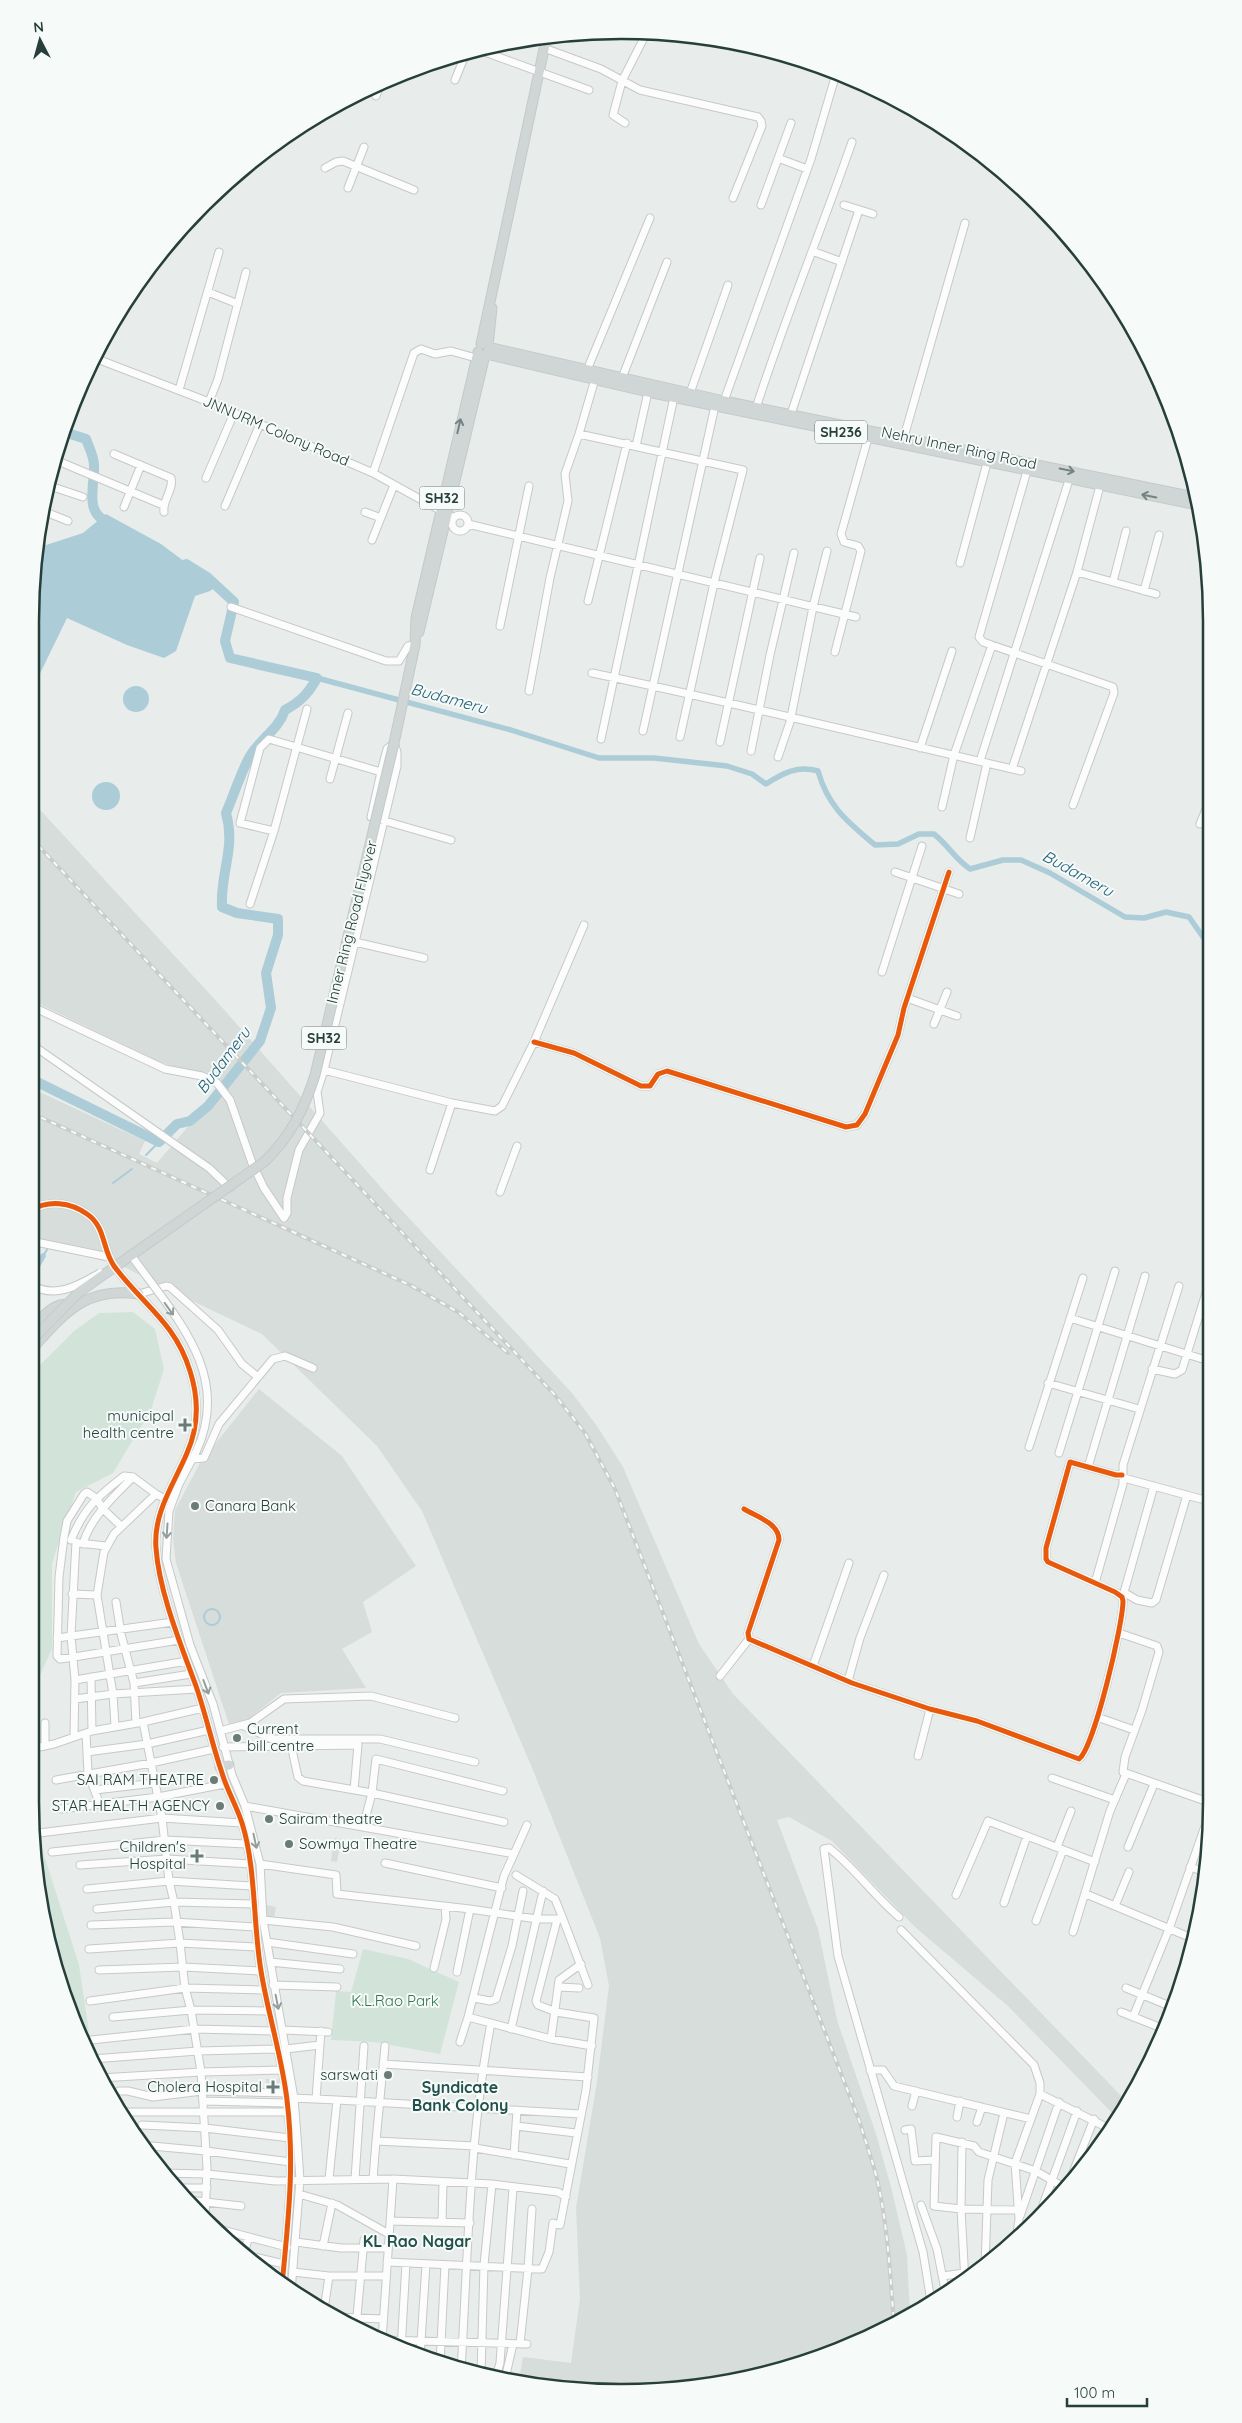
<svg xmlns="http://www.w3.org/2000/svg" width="1242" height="2423" font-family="Quicksand,sans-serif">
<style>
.built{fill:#d6ddda}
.green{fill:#d2e4da}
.water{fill:#acccd7}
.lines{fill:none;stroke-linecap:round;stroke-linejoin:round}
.stream{stroke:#acccd7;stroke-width:2}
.canal{stroke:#acccd7;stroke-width:5.5}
.river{stroke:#acccd7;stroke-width:10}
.minor-casing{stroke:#c5c9c8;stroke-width:9}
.major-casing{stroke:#c3cac9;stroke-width:11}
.minor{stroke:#fcfcfc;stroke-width:7}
.major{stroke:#d0d6d5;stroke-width:9}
.rail-casing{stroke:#c9cccb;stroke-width:4}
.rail{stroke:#f6faf9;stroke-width:2;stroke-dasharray:5.5;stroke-linecap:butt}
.minor-bridge-casing{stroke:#c5c9c8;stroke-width:9;stroke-linecap:butt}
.major-bridge-casing{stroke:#c3cac9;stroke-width:11;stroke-linecap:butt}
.minor-bridge{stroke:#fcfcfc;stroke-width:7}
.major-bridge{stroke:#d0d6d5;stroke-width:9}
.cycleway-casing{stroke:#f6faf9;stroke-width:8}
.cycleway{stroke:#e8590c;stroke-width:5}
.oneway{stroke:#728380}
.oneway2{stroke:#919e9c}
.poi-dot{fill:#6a7c78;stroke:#f6faf9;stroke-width:2}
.labels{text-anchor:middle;stroke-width:4;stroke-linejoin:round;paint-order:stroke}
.shield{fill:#f6faf9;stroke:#647774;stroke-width:1}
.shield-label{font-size:14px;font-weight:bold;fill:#263f3b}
.street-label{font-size:15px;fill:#263f3b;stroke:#f6faf9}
.poi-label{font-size:15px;fill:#263f3b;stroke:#f6faf9;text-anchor:end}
.park-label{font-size:15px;fill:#327453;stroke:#f6faf9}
.water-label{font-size:16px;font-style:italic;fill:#226078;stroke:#f6faf9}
.neighbourhood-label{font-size:16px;font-weight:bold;fill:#22514b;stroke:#f6faf9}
.rim{fill:none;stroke:#263f3b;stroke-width:2.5}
</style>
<rect width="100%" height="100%" fill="#e8ecea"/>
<path class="built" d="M31 800 219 1004 393 1201 572 1393 597 1426 623 1467 699 1644 733 1694 1127 2102 1117 2118 1008 2006 915 1927 832 1841 789 1817 777 1820 818 1929 837 2020 876 2134 891 2187 907 2255 910 2315 847 2348 774 2373 660 2392H582L519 2381 523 2357 571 2363 580 2299 576 2208 597 2082 609 1986 600 1938 533 1770 422 1511 377 1446 262 1334 161 1286 88 1248 31 1237V1088L145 1141 139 1154 157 1163 220 1089 197 1075 158 1061 31 1000Z
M259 1389 342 1456 416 1566 363 1602 372 1632 342 1649 366 1688 281 1693 247 1720 229 1724 176 1563 173 1539 175 1510 200 1463Z
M334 1838 341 1839 337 1862 331 1861Z
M267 1905 276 1907 274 1918 265 1916Z
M266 2079H278L282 2094 267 2095Z"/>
<path class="green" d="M133 1312 155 1329 164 1369 151 1410 113 1473 76 1492 52 1563V1649L30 1697V1385L36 1369 74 1331 99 1313Z
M32 1824 44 1855 79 1965 94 2065 61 1992 41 1917Z
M363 1949 408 1959 459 1982 440 2054 374 2042 331 2040 336 1991 351 1992Z"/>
<path class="water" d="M106 514 161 544 217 586 210 591 195 596 176 651 164 658 127 645 67 618 31 692V583L37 548 83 533Z
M123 699a13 13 0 1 1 26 0a13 13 0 1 1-26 0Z
M92 796a14 14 0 1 1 28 0a14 14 0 1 1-28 0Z"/>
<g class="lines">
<path class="stream" d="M146 1155 159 1142
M113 1183 132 1169
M43 1256 48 1248
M204 1617a8 8 0 1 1 16 0a8 8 0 1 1-16 0Z"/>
<path class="canal" d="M317 678 511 730 599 758H654L727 766 752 774 766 784C783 773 798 765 818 771 828 807 848 822 875 845L898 844 919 834H934C949 846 954 858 970 869L1003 860H1021L1050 873 1125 917 1144 918 1166 912 1189 917 1208 944
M31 1277 43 1256"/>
<path class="river" d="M64 432 86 439C89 447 94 457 94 465 95 486 83 514 110 523
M31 1079 159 1142 177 1124 190 1121 208 1106 260 1041 271 1008 266 973 278 935V919L237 913 222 907C220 872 236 849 226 813 234 795 240 774 250 756 260 739 279 729 285 710 300 702 308 694 317 678L230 658 225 641 234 602 207 577 186 564"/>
<defs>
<path id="minor" d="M544 48 601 69 640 90 758 117 761 121 762 126 733 198
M479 50 589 90
M420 70 422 65
M455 80 466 53
M376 96 380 85
M625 123 613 115 622 81 647 32
M778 158 807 169
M325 168 336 162 343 161 414 190
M348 188 364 147
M761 205 791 123
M844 205 873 214
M812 251 842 262
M208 292 238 304
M92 357 209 402 373 473 454 518
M587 370 650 218
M622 378 667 262
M595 379 579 434 743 470 714 583 680 737
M179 390 219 252
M690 393 728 285
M724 401 811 159 836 74
M209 402 218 379 246 272
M756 408C785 318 821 231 852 142
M791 414 859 210
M904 437 965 223
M636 446 648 392
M114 454 171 478C174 490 162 500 164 512
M53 459 163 505
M1027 471 979 637 983 642 1113 687 1114 693 1073 805
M373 473 414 353 421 349 435 354 451 351 476 358
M206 478 234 413
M47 485 83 497
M225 506 260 424
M124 507 141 465
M43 511 68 521
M365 512 381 518
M452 523a8 8 0 1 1 16 0a8 8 0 1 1-16 0Z
M468 524 856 617
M372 540 394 485
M960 563 987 463
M1077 572 1156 594
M1113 582 1126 531
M1144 591 1159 535
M588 601 627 443
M231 607 386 661H399L408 646 415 645
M500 626 529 486
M835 652 861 551 858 546 844 542 841 534 868 438
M592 673C736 703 878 738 1021 771
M529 691 550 578 568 501 565 474 579 434
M643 731 715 406
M601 739 674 397
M720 742 760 558
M920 748 952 651
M751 751 770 655 794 553
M778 757 790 722 813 607 827 551
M980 761 1069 480
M1012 769 1077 572 1101 482
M330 779 348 713
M942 807 954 755 992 645
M1200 824 1208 804
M274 831 240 823 260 748 269 739 381 772 371 817 451 840
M970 838 987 763
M895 872 959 894
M250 904 274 831 307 709
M355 942 397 766V752L394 743 387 749 381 772
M424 958 355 942 324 1070 452 1103 495 1111 502 1106 534 1042 584 925
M882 972 922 846
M907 998 957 1016
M31 1006 165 1069 202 1076 217 1083 230 1100 252 1163 264 1188 284 1218 287 1213V1198L299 1150 320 1113 317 1092 324 1070
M934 1024 947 992
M534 1042 574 1053 641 1086H650L658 1074 667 1071 846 1127 857 1125 865 1114 898 1035 904 1008 949 872
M31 1044 209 1168 230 1188
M430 1170 452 1103
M500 1192 517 1146
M31 1210C49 1200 70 1202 87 1214 106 1227 102 1249 114 1266 142 1304 175 1322 190 1371 199 1399 199 1426 187 1453 174 1484 153 1513 156 1548 159 1592 181 1645 196 1686 206 1715 212 1744 222 1773 227 1790 236 1805 242 1823 256 1867 253 1924 261 1971 268 2014 282 2057 287 2100 295 2166 288 2220 282 2286
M31 1241 109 1257
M139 1294 166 1286 170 1287 218 1330 242 1364 258 1377
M1070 1318 1209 1361
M1152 1369 1175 1374 1182 1370 1209 1283
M1048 1383 1139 1409
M1029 1447 1083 1278
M196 1452 179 1484 169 1511 166 1559 190 1645 213 1704 232 1775 245 1806 260 1864 263 1920 294 2098 297 2136 300 2180 291 2292
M1059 1453 1115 1271
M192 1459 204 1458 219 1424 273 1359 285 1356 313 1368
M1088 1467 1145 1276
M1124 1478 1201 1499
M744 1509C757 1517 779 1523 779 1540L748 1633 749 1639 852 1683 930 1709 977 1721 1079 1759C1094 1748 1123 1624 1123 1601L1122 1597 1115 1592 1048 1562 1046 1559V1548L1070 1462 1116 1475H1122
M121 1526 103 1509 96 1498 87 1492 84 1494 67 1521 64 1537 59 1577 57 1656 60 1659 74 1657 179 1640
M71 1540C84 1508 97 1497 124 1476L133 1477 156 1494
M79 1543 106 1546
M83 1544C90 1518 114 1496 133 1477
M1095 1583 1123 1484V1465L1179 1286
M1125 1593 1137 1600 1152 1603 1156 1600 1187 1495
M72 1594 97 1595
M1123 1596 1154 1486
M116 1602 121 1634 134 1683 136 1723
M1119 1633 1157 1646 1159 1652 1142 1710 1125 1757 1123 1772 1211 1803
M57 1638 173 1622
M813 1666 849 1563
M720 1676 749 1639
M91 1677 92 1731 143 1722 203 1708
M75 1680 187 1661
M848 1681 860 1638 884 1575
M134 1683 191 1674
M75 1699 113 1694 197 1689
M1097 1717 1134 1730
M143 1722 162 1818 169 1881 174 1902 180 1943 185 1988 191 2010 201 2072 207 2168 205 2218
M45 1723V1746
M115 1726 113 1694 97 1595 104 1552 114 1534 156 1494 165 1499
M244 1726 272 1739H380L475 1762
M92 1731 86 1733 88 1773 100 1805
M220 1731 250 1723 284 1699 371 1696 455 1718
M74 1737 75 1680 71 1636 76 1542
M291 1745 298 1777 303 1781 372 1793 376 1759 503 1791
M223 1747 358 1745 354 1790
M30 1749 54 1744 86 1733
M87 1752 147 1744 209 1730
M918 1756 930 1709
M1052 1778 1115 1800
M56 1780 151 1763 214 1749
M95 1790 155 1783
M245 1806 514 1854 504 1876 468 2017 551 2039 592 2046
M61 1809 158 1797 225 1784
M363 1827 372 1793 504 1822
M39 1833 162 1818 242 1823
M1057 1847 1071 1811
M1128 1847 1154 1784
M52 1852 165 1840 246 1844
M514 1854 527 1825
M385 1863 502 1888
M260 1864 336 1875 337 1894 470 1909 537 1919H563L588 1985
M80 1865 167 1859 251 1864
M1190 1867 1205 1872
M516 1875 555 1899 563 1919
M87 1889 169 1881 251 1886
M1086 1894 1194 1939
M956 1895 988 1821 1095 1862
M1004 1903 1027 1836
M1115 1906 1129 1872
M97 1909 174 1902 253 1904
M899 1917C874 1896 855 1868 829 1848L824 1849 838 1956 923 2252 930 2295 929 2304
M263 1920 333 1927 416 1946
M1036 1921 1063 1850
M91 1925 174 1922 255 1927
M901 1930 1034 2065 1040 2083V2094L1015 2163 1019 2219 1016 2240
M1073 1932 1110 1811 1126 1774
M267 1942 353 1954
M89 1949 180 1943 258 1947
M270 1962 340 1969
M434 1968 446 1919 445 1906
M99 1970 183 1967 261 1971
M457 1972 470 1909
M273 1985 337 1987
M558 1987 579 1988
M1126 1988 1172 2007
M474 1998 490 2001 496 1999 512 1946 523 1891
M90 2001 185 1988 264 1990
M1121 2012 1164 2029
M113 2017 191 2010 268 2011
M1133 2017 1169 1929 1211 1809
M511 2029 543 1891
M282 2030 328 2032
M551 2039 559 1980 581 1964
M91 2040 195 2029 272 2031
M460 2042 468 2017
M385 2046 376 2141 475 2146
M286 2049 320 2045
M92 2059 198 2051 277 2049
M383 2064 588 2077
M870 2070H883L894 2086 1031 2119
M100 2078 201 2072 281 2070
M119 2091H128L153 2097 202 2091 286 2093
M1040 2094 1110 2129
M292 2098 337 2100
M316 2099 321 2031
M203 2101 287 2103
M912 2106 916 2091
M119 2112H288
M957 2117 960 2101
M977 2122 982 2107
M142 2125 205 2128 290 2138
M516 2126 576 2133
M905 2130 911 2129 915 2161 935 2160
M962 2142 961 2209 965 2282
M141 2145 206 2151 291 2162
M475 2148 570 2164
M514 2155 517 2110
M162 2173 207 2174 275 2181 393 2179 382 2341
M329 2179 337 2100 581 2114
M355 2179 364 2046
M373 2179 376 2141
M393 2179 492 2184 558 2192 566 2197
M1068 2185 1094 2119
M177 2188H207
M299 2194 337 2205 389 2234
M188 2200 241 2206
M921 2205 937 2249 946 2295
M1018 2210 961 2209 934 2206 936 2137 974 2146 979 2152 1036 2171 1065 2188
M1020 2216 1059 2102
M1039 2216 1077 2111
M390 2221 470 2223
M442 2222 443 2183
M215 2228 287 2247
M296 2242 341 2248H388
M323 2246 332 2203
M242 2254 284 2264
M243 2255 249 2237
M387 2262 542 2269 549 2252 553 2223 560 2225 586 2090 594 2018 556 2012 538 2005 536 2001 557 1920
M985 2266 988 2180 1004 2113
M293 2272 329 2276H386
M943 2276 964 2273H976
M324 2310 329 2276
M336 2317 383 2319
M356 2327 364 2240
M382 2340 527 2344
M520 2344 528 2269 532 2209
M401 2350 406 2263
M420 2357 426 2264
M440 2363 445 2265
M461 2370C468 2255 469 2137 491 2023
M481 2375 484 2265 492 2184
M496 2377 500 2363 513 2188
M505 2379 513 2344"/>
<path id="major" d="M481 344 547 35
M488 346 492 308
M488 347 724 401 1194 497
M486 354 648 392 1197 505
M419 632 485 355
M394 743 415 645 416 618 478 352
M30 1330C42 1318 54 1300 72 1305
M30 1351C64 1314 84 1286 139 1294
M220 1767 229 1765"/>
</defs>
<use href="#minor" class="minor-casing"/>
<use href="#major" class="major-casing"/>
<use href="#minor" class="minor"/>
<use href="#major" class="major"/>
<defs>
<path id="rail" d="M31 838 554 1394 585 1433 615 1489 859 2120C865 2140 872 2159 877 2179 888 2226 890 2275 894 2323
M31 1113 412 1286 458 1312 508 1353"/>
</defs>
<use href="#rail" class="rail-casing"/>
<use href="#rail" class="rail"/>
<defs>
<path id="minor-bridge" d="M131 1255C174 1316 233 1373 196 1452
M31 1285C56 1299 77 1286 100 1273"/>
<path id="major-bridge" d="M30 1342 79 1292 264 1162C290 1137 304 1110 315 1075L394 743"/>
</defs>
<use href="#minor-bridge" class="minor-bridge-casing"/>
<use href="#major-bridge" class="major-bridge-casing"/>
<use href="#minor-bridge" class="minor-bridge"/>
<use href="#major-bridge" class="major-bridge"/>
<defs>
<path id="cycleway" d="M534 1042 574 1053 641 1086H650L658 1074 667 1071 846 1127 857 1125 865 1114 898 1035 904 1008 949 872
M31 1210C49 1200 70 1202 87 1214 106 1227 102 1249 114 1266 142 1304 175 1322 190 1371 199 1399 199 1426 187 1453 174 1484 153 1513 156 1548 159 1592 181 1645 196 1686 206 1715 212 1744 222 1773 227 1790 236 1805 242 1823 256 1867 253 1924 261 1971 268 2014 282 2057 287 2100 295 2166 288 2220 282 2286
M744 1509C757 1517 779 1523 779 1540L748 1633 749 1639 852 1683 930 1709 977 1721 1079 1759C1094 1748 1123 1624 1123 1601L1122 1597 1115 1592 1048 1562 1046 1559V1548L1070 1462 1116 1475H1122"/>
</defs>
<use href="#cycleway" class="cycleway-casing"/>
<use href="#cycleway" class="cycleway"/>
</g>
<defs><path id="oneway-shaft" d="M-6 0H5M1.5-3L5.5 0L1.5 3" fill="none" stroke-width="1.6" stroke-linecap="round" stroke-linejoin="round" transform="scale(1.25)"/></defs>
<g class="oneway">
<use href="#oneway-shaft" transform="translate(459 426) rotate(-77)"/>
<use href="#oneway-shaft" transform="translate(1067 470) rotate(11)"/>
<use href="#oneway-shaft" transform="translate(1149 496) rotate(-169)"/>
</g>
<g class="oneway2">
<use href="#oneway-shaft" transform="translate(169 1309) rotate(54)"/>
<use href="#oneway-shaft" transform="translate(167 1531) rotate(94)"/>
<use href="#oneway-shaft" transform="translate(206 1687) rotate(69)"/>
<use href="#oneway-shaft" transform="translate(255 1841) rotate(78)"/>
<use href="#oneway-shaft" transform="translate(277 2002) rotate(79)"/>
</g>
<g class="poi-dot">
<path d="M182.5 1417.5h5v5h5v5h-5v5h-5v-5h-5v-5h5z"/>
<circle cx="195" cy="1506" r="5"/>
<circle cx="237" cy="1738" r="5"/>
<circle cx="214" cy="1780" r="5"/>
<circle cx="220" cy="1806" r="5"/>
<circle cx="269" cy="1819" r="5"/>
<circle cx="289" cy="1844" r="5"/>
<path d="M194.5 1848.5h5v5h5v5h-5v5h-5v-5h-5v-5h5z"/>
<circle cx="388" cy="2075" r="5"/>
<path d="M270.5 2079.5h5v5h5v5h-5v5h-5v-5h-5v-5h5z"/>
</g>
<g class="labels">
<g class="shield">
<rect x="815" y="420.5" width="52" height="23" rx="4"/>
<rect x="419.5" y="486.5" width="45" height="23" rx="4"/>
<rect x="301.5" y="1026.5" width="45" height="23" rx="4"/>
</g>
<g class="shield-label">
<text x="841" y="437">SH236</text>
<text x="442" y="503">SH32</text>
<text x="324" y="1043">SH32</text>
</g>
<g class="street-label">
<text transform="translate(276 431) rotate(23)" y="5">JNNURM Colony Road</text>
<text transform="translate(959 448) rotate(12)" y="5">Nehru Inner Ring Road</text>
<text transform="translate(352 922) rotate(-76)" y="5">Inner Ring Road Flyover</text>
</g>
<g class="poi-label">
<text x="174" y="1421">municipal<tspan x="174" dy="17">health centre</tspan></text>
<text x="205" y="1511" text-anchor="start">Canara Bank</text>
<text x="247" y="1734" text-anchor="start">Current<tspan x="247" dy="17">bill centre</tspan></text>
<text x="204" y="1785">SAI RAM THEATRE</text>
<text x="210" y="1811">STAR HEALTH AGENCY</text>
<text x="279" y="1824" text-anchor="start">Sairam theatre</text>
<text x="299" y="1849" text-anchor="start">Sowmya Theatre</text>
<text x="186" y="1852">Children's<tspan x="186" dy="17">Hospital</tspan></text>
<text x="378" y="2080">sarswati</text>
<text x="262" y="2092">Cholera Hospital</text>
</g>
<g class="park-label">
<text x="395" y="2006">K.L.Rao Park</text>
</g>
<g class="water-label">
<text transform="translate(449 698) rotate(15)" y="6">Budameru</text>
<text transform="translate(1078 873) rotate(29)" y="6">Budameru</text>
<text transform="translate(223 1060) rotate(-53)" y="6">Budameru</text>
</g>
<g class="neighbourhood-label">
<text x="460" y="2093">Syndicate<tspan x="460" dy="18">Bank Colony</tspan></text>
<text x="417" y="2247">KL Rao Nagar</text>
</g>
</g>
<path d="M0 0H1242V2423H0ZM621 39H621A582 582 0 0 1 1203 621V1802A582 582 0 0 1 621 2384H621A582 582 0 0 1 39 1802V621A582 582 0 0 1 621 39Z" fill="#f6faf9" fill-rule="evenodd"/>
<path class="rim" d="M621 39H621A582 582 0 0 1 1203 621V1802A582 582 0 0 1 621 2384H621A582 582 0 0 1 39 1802V621A582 582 0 0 1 621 39Z"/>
<g transform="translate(40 40) rotate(354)" stroke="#f6faf9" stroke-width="4" paint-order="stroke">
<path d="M0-4L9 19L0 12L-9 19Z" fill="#263f3b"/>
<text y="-8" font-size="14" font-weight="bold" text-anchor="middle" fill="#263f3b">N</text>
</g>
<path d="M1067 2398v8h80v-8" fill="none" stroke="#263f3b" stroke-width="2.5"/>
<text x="1074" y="2398" font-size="15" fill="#263f3b" stroke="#f6faf9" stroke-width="4" paint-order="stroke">100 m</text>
</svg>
